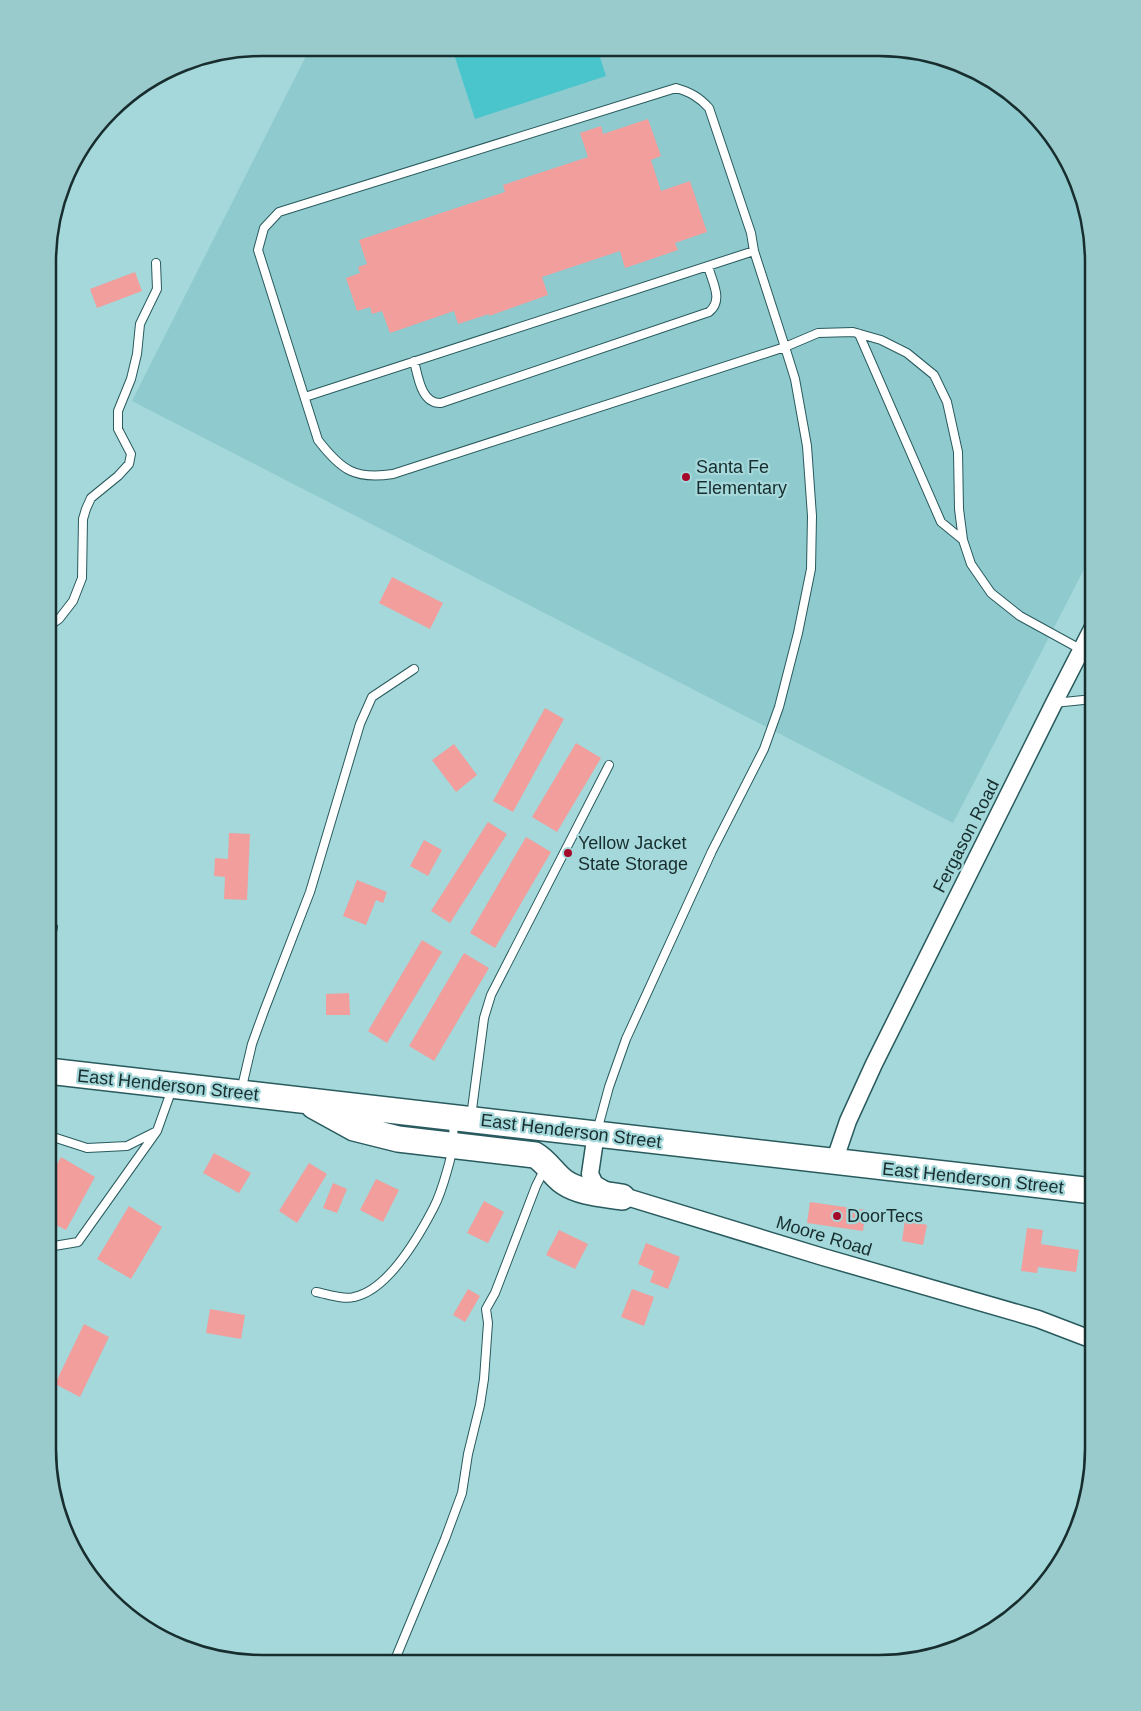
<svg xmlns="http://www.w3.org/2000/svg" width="1141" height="1711" font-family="Helvetica,sans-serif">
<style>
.built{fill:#8fcace}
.green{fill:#4bc5cc}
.building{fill:#f19e9d}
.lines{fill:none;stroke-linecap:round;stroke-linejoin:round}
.lane-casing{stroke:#295a5d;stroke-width:10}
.street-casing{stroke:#295a5d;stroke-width:19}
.primary-casing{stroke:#295a5d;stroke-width:28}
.lane{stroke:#fff;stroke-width:8}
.street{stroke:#fff;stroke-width:16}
.primary{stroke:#fff;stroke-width:25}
.poi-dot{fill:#a50929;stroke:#a4d8da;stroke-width:2}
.labels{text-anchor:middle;stroke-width:4.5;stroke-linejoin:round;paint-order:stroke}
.poi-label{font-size:18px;fill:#182d2e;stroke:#a4d8da;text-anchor:start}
.street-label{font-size:18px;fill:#182d2e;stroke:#a4d8da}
.rim{fill:none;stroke:#182d2e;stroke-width:2.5}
</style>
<rect width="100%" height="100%" fill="#a4d8da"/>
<path class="built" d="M310 48 907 49 961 64 1009 92 1049 131 1077 180 1093 262V552L953 823 132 401Z"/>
<path class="green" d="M452 48H597L606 76 475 119Z"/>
<path class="building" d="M648 119 661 156 651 160 661 191 690 181 707 232 675 243 678 250 625 268 620 251 542 277 548 295 489 316V314L458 324 454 311 390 333 382 311 372 314 370 307 357 311 346 278 360 273 358 267 367 264 359 240 505 192 503 185 588 157 580 133 601 126 603 134Z
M135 272 142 291 97 308 90 289Z
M392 577 443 603 430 629 379 603Z
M545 708 564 719 513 812 493 801Z
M576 743 601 758 557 832 532 817Z
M454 744 477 775 456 792 432 760Z
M49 745 54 747 49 763Z
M488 822 507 834 450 923 431 911Z
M229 833 250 834 247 900 224 899 225 877 214 876 215 858 228 859Z
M526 837 551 852 495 948 470 933Z
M424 840 442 850 428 876 410 866Z
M357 880 387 892 383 903 376 900 366 925 343 916Z
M422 940 442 952 387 1043 368 1031Z
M464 953 489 968 434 1061 409 1046Z
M349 993 350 1015H326V994Z
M214 1153 251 1173 239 1193 203 1173Z
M61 1157 95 1177 66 1230 48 1221V1181Z
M309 1163 327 1174 297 1223 279 1211Z
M376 1179 399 1190 383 1222 360 1210Z
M333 1183 347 1189 337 1213 323 1208Z
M484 1201 504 1212 488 1243 467 1233Z
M810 1202 866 1210 863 1231 807 1223Z
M129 1206 162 1227 131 1279 97 1259Z
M905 1220 927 1225 923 1245 902 1241Z
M1027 1228 1043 1230 1041 1244 1079 1250 1076 1272 1038 1267 1037 1273 1021 1271Z
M559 1230 588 1244 575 1269 546 1255Z
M646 1243 680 1257 668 1289 650 1282 654 1271 638 1264Z
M468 1289 480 1296 465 1322 453 1315Z
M632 1289 654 1297 644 1326 621 1317Z
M210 1309 245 1315 241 1339 206 1333Z
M84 1324 109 1337 80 1397 55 1384Z"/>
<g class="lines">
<defs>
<path id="lane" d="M676 88C690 92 699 97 709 108L751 233 754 251 785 347 393 474C355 480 341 470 318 440L258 250 264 228 279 212Z
M859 334 941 522 963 540
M414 361C418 376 421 404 441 403L709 312C724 300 712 282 708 266
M305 397 754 251
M49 626 59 619 73 601 82 578 83 519 86 509 91 498 118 476 129 464 131 454 118 429V411L131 379 137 354 140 324 157 289 156 263
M1054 703 1093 699
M48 952 53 927 48 926
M241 1091 252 1044 264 1011 310 892 360 724 372 697 414 669
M471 1117 484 1018 491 995 609 765
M597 1131 609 1087 626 1039 712 851 764 749 779 707 798 633 811 569 812 516 807 446 795 379 785 347 818 333 853 332 881 340 907 353 934 375 947 402 958 452 959 509 963 540 971 564 991 593 1020 616 1082 650
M48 1134 53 1137 87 1148 127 1146 157 1131 172 1089
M48 1247 78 1242 157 1131
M316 1292C327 1294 343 1300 354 1297 388 1290 419 1236 434 1207 441 1194 445 1178 449 1164 453 1150 453 1135 454 1122
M394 1662 445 1539 462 1493 468 1454 480 1405 484 1379 488 1323 486 1309 495 1293 536 1186 542 1174 546 1171"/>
<path id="street" d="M596 1133 590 1174 595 1184 607 1191 823 1257 1038 1319 1093 1340
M834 1162 848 1121 874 1064 1054 703 1093 627"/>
<path id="primary" d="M48 1071 1093 1191
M314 1106 354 1128 398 1139 535 1155C547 1162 553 1174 564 1182 580 1193 604 1194 622 1197"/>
</defs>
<use href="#lane" class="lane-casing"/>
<use href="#street" class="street-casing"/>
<use href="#primary" class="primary-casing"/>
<use href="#lane" class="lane"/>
<use href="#street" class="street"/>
<use href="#primary" class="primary"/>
</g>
<g class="poi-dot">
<circle cx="686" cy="477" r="5"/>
<circle cx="568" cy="853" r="5"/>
<circle cx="837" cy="1216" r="5"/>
</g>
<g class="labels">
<g class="poi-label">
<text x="696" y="473">Santa Fe<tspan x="696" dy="21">Elementary</tspan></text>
<text x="578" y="849">Yellow Jacket<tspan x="578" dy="21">State Storage</tspan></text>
<text x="847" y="1222">DoorTecs</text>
</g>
<g class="street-label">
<text transform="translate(966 836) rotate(-63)" y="6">Fergason Road</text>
<text transform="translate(168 1085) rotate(6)" y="6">East Henderson Street</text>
<text transform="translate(571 1131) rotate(7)" y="6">East Henderson Street</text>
<text transform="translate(973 1178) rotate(6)" y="6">East Henderson Street</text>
<text transform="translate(824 1236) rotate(17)" y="6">Moore Road</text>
</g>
</g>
<path d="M0 0H1141V1711H0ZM262 56H879A206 206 0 0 1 1085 262V1449A206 206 0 0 1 879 1655H262A206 206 0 0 1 56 1449V262A206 206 0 0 1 262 56Z" fill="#99cacc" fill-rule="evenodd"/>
<path class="rim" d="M262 56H879A206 206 0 0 1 1085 262V1449A206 206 0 0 1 879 1655H262A206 206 0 0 1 56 1449V262A206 206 0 0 1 262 56Z"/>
</svg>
